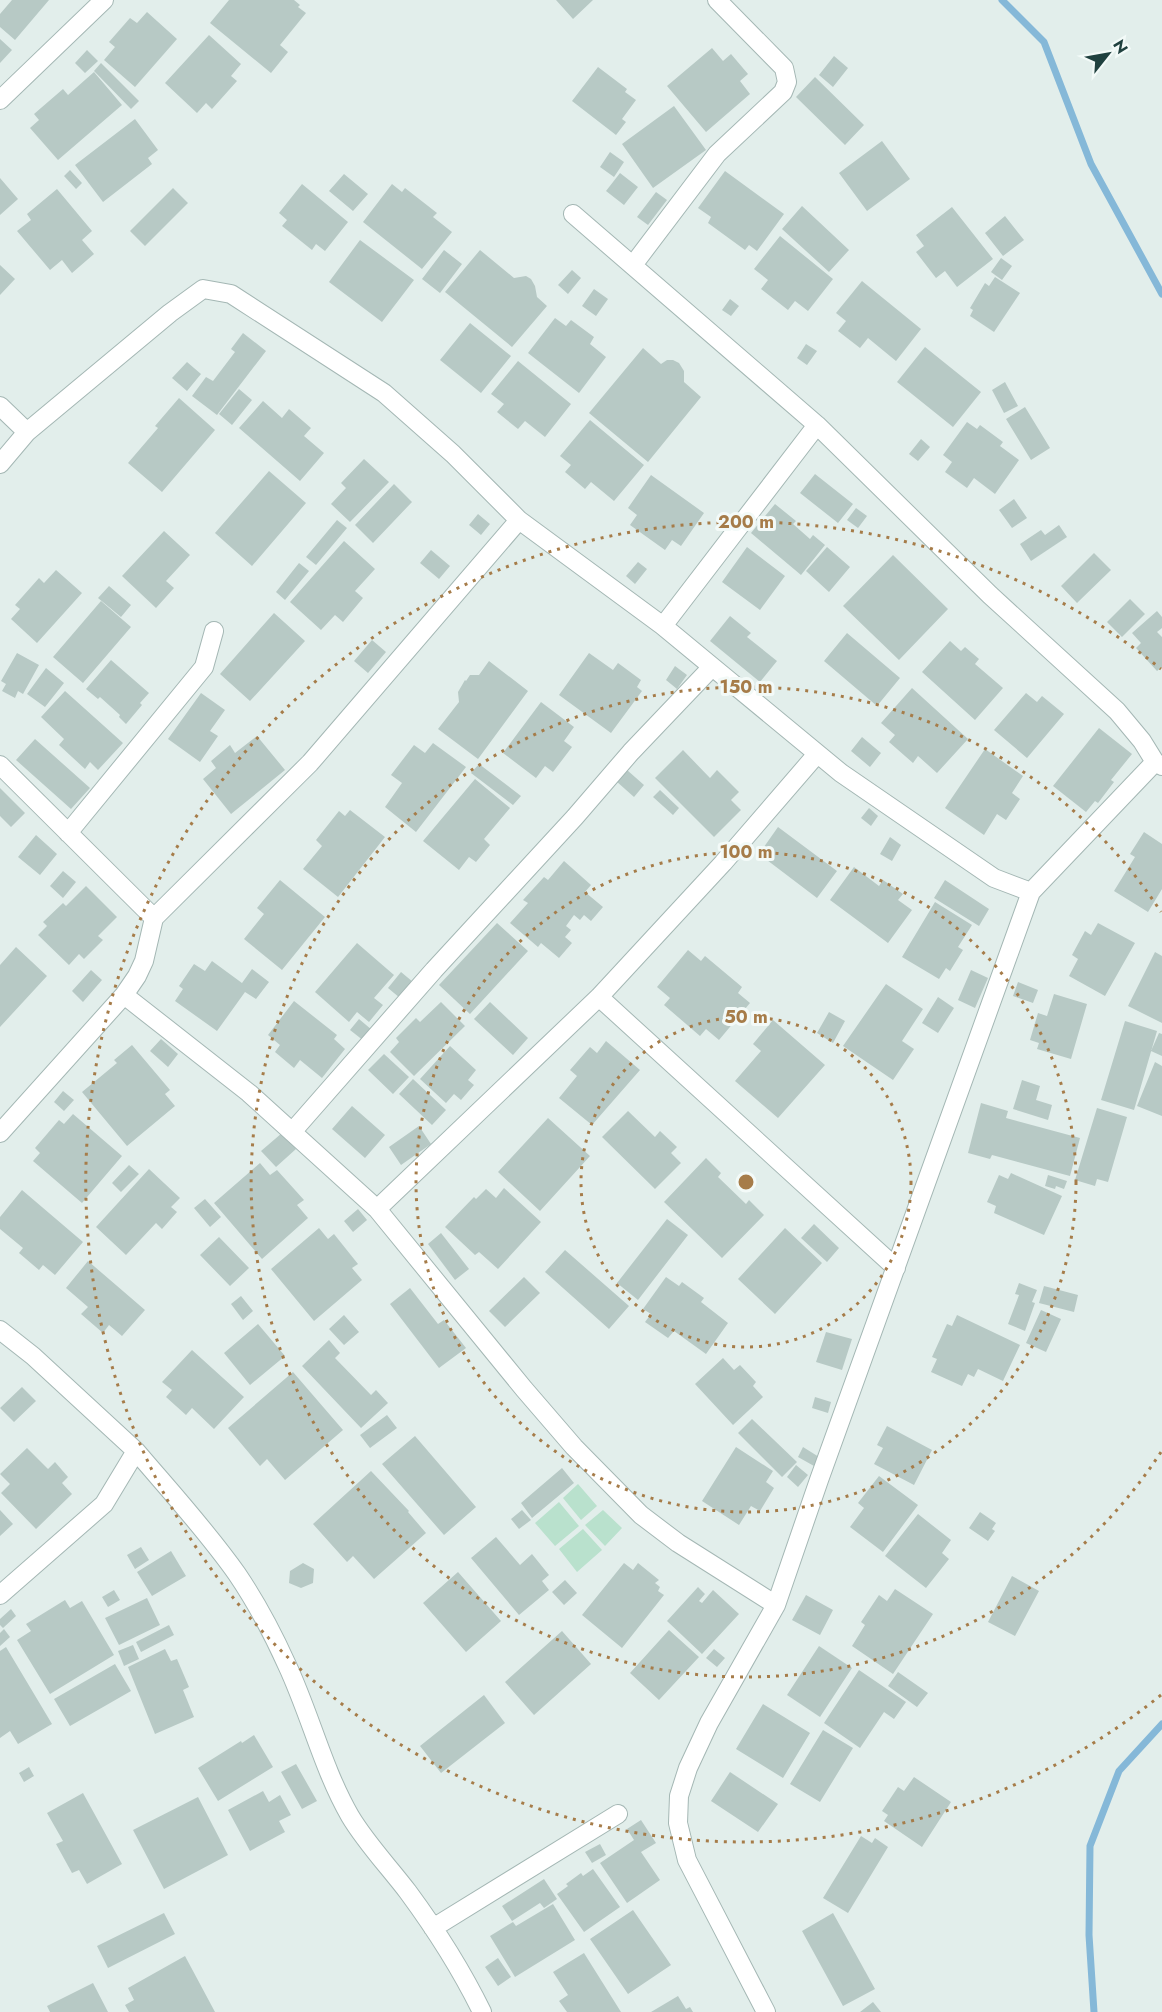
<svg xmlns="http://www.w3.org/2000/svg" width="1162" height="2012" font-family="Jost,sans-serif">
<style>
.green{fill:#b9e1cd}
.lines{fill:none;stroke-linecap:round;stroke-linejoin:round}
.stream{stroke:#85b8d8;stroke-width:7}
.building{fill:#b7c9c5}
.street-casing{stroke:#a4b7b4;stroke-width:20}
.street{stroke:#fff;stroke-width:18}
.ring{fill:none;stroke:#a67c49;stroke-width:3;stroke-dasharray:3 6}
.centre{fill:#a67c49;stroke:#f3faf8;stroke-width:3}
.ring-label{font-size:18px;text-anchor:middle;font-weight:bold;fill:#a67c49;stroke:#f3faf8;stroke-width:6;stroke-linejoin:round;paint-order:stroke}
</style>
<rect width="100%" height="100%" fill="#e2eeeb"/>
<path class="green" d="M578 1484 597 1506 581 1520 563 1498Z
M559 1502 579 1526 555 1546 535 1523Z
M603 1510 622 1528 605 1546 585 1525Z
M583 1529 602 1550 577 1572 559 1549Z"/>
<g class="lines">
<path class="stream" d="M1002 0 1044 42 1091 164 1162 294
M1094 2012 1089 1935 1090 1846 1119 1771 1162 1724"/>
</g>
<path class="building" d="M12 0H49L15 40 0 27V14Z
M229 0H294L300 5 298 7 306 13 280 45 288 52 271 73 210 23Z
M556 0H593L573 19Z
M147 12 177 39 135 87 104 60 115 47 109 42 130 18 137 23Z
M209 35 241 64 231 76 237 81 212 109 206 103 197 113 165 83Z
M0 39 12 50 0 63Z
M712 48 723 61 731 54 748 74 740 81 750 94 706 132 667 86Z
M87 50 98 61 85 73 75 63Z
M834 56 848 68 833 87 819 75Z
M101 63 139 101 131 109 94 71Z
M598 67 627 89 625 92 636 100 622 119 626 122 616 135 572 101Z
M94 72 122 105 58 160 30 128 39 120 34 114 63 89 68 95Z
M815 77 864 125 845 145 796 97Z
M674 106 706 150 653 188 622 144Z
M135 119 158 150 148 158 152 164 103 202 75 165Z
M882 141 910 179 867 211 839 173Z
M610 152 624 162 614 177 600 167Z
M70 170 82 183 76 189 64 176Z
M725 171 784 214 757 251 749 245 745 250 708 223 711 217 698 208Z
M620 173 638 187 624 205 606 191Z
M344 174 368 194 353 211 329 191Z
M0 178 18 199 0 215Z
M302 184 348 222 325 251 316 244 312 250 282 226 287 220 279 213Z
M392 184 402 192 405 188 437 213 433 217 452 232 422 269 363 222Z
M173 188 188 203 145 246 130 231Z
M57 189 92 231 82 240 94 254 72 273 62 260 50 270 17 231 31 220 27 214Z
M656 192 667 200 648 225 637 217Z
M802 206 849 250 829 272 782 229Z
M952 207 993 259 957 287 945 271 936 278 916 252 924 246 916 235Z
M1005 216 1024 240 1003 256 985 233Z
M780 236 833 279 808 311 795 301 788 310 761 289 768 280 754 269Z
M360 240 414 280 382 322 329 282Z
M444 250 462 264 440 293 422 279Z
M480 250 514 278 526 276 531 279 535 286 537 297 547 306 512 347 445 292Z
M1001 258 1012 266 1002 280 991 272Z
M0 265 15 279 0 295Z
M572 270 581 278 568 294 558 285Z
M995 277 1020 293 994 332 970 316 973 310 970 308 985 283 989 286Z
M862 281 921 329 896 361 868 338 860 348 838 331 846 321 836 313Z
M594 289 608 299 596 316 582 306Z
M730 299 739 306 731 316 722 310Z
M555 318 566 326 571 320 594 337 590 344 606 357 579 393 528 353Z
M470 323 511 356 481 393 440 360Z
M243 333 266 351 217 415 192 396 206 377 213 381 235 352 231 349Z
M806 344 817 351 807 365 797 358Z
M925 347 981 392 953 427 897 382Z
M643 348 661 364 667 360H673L679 363 684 371V382L701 397 648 462 589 413Z
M518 361 571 404 545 437 525 421 518 429 497 412 504 404 491 394Z
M187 362 201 374 187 391 172 378Z
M1005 382 1018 406 1004 413 992 390Z
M239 389 252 400 232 425 219 414Z
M179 398 215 430 162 492 128 463 158 428 155 426Z
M263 401 282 418 289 409 311 428 304 436 324 453 300 481 239 428Z
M1025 407 1050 448 1031 460 1006 419Z
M590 420 644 465 614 501 591 482 585 489 565 472 571 465 560 456Z
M967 422 977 429 980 425 1003 442 1000 446 1019 460 995 494 974 478 967 488 945 472 952 462 943 455Z
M921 439 930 447 918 461 909 454Z
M364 459 389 482 350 522 331 504 346 488 341 483Z
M269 471 306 503 252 566 215 533Z
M815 474 853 504 838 523 800 493Z
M651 475 704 513 681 546 672 540 665 550 630 525 637 515 628 508Z
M394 484 412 502 373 543 355 525Z
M1014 499 1027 518 1012 528 999 510Z
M775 504 796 521 793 524 810 539 813 535 825 545 801 575 751 533Z
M856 508 867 516 858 528 847 520Z
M478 514 490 524 481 535 469 525Z
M337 520 347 528 316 565 306 557Z
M1059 525 1067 537 1031 561 1020 544 1041 530 1045 535Z
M164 531 190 555 166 581 174 588 156 608 122 576Z
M344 541 375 569 355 591 363 598 343 622 335 615 321 630 290 602Z
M747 547 785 576 760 610 722 582Z
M827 547 850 567 829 592 806 571Z
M431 550 450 566 439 579 420 563Z
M1094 553 1111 570 1077 603 1061 586Z
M893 555 948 609 899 660 843 606Z
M638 562 647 569 635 584 626 576Z
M299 563 309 571 285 600 276 592Z
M56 570 82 593 37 643 11 619 20 609 15 605 39 578 44 583Z
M109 586 131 605 121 617 98 598Z
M1130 599 1145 614 1122 637 1107 622Z
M101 601 131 627 83 683 53 657Z
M1157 611 1162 617V628L1157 632 1162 637V667L1157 671 1136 648 1141 643 1132 633Z
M274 613 305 641 250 701 220 674Z
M730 616 751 633 747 637 777 661 760 682 710 641Z
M847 633 900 678 877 706 824 661Z
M372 640 386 652 368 673 354 661Z
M950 641 961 651 965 647 979 659 975 664 1003 688 975 720 922 672Z
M17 653 39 665 23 694 18 691 15 698 2 691 6 684 1 681Z
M589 653 613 670 618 663 641 680 637 687 642 691 611 733 559 695Z
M111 660 149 693 140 703 142 705 126 724 119 717 120 715 100 697 98 699 86 689Z
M489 661 528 691 478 759 438 729 459 702 458 692 465 680 466 681 470 675H479Z
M675 666 687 675 677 689 666 680Z
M46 668 64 683 45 707 27 694Z
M912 688 968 739 937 773 918 756 913 763 889 742 895 735 881 723Z
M65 691 123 743 98 770 90 762 85 769 59 745 64 739 41 717Z
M201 693 225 710 210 731 218 736 200 762 168 739Z
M1026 693 1037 702 1042 696 1064 714 1027 758 994 730Z
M541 702 574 727 564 741 572 747 553 772 545 766 536 778 503 753Z
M1099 728 1132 754 1111 780 1114 782 1098 803 1095 801 1086 812 1053 786Z
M257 736 285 770 231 814 203 779 216 768 211 761 230 745 235 753Z
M862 737 881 753 870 767 851 751Z
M35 739 90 788 71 809 16 760Z
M433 743 466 767 416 832 385 807 402 783 391 775 414 745 425 753Z
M985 749 1023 776 1012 793 1020 799 1006 820 997 814 984 835 945 808Z
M683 750 710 778 717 770 739 792 731 800 741 810 714 837 655 778Z
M479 764 521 796 513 805 471 773Z
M627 770 644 785 634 797 616 781Z
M475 779 510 808 484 839 490 845 476 862 469 857 459 870 423 841Z
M0 788 25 813 11 827 0 816Z
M660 790 679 808 673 815 653 797Z
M869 808 878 816 871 826 861 818Z
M350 810 385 837 338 897 303 869 322 846 316 840 339 811 345 816Z
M778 827 837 871 817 898 759 854Z
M1144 832 1162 844V889L1148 912 1114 891 1135 857 1130 854Z
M36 835 57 854 40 875 18 857Z
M890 837 901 845 892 861 880 854Z
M564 861 591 885 585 892 603 907 591 921 584 915 580 920 574 915 566 926 571 930 565 937 572 943 559 958 541 943 538 947 510 923 528 903 523 900 544 877 548 880Z
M854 867 879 886 883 880 903 894 898 900 912 910 888 943 830 900Z
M63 871 76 882 63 898 50 886Z
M280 880 325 917 282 970 244 939 264 914 257 908Z
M945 880 989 909 979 926 934 898Z
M86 886 117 917 98 936 103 940 84 959 79 954 69 965 38 935 47 926 43 922 63 903 66 906Z
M935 902 972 925 958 947 963 950 950 971 946 968 939 979 902 957Z
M497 923 528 951 470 1014 439 985Z
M1098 923 1135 943 1105 996 1069 976 1078 959 1072 955 1085 931 1091 935Z
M357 943 394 975 374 998 383 1005 369 1022 357 1012 349 1022 315 992Z
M16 947 47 976 0 1027V965Z
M688 950 701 961 705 956 742 987 738 993 750 1003 719 1040 706 1029 700 1036 664 1005 670 998 657 987Z
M1155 952 1162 956V1023L1128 1006Z
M212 961 242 983 252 969 269 982 256 999 245 992 217 1031 175 1001 183 989 179 986 194 964 205 971Z
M91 970 102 980 83 1002 72 991Z
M971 970 988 978 975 1008 958 1000Z
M401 972 413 982 400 998 388 988Z
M1018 982 1038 990 1033 1003 1013 996Z
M886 984 923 1009 902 1041 914 1049 893 1080 843 1046Z
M1054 994 1087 1004 1071 1059 1037 1049 1039 1043 1030 1040 1038 1013 1047 1016Z
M938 997 954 1008 938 1033 922 1023Z
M294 1001 337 1035 334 1039 345 1049 322 1078 300 1060 294 1068 275 1052 280 1045 268 1035Z
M441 1002 465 1026 414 1076 390 1052 399 1042 396 1038 416 1018 420 1022Z
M490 1002 528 1038 513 1055 474 1019Z
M829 1012 845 1021 833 1043 817 1033Z
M359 1019 372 1030 364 1041 350 1030Z
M773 1020 825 1065 778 1118 735 1081 761 1051 753 1044Z
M1125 1021 1157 1031 1134 1110 1101 1100Z
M1159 1033 1162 1034V1056L1151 1051Z
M161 1039 178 1054 168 1067 150 1051Z
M606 1041 640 1070 592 1125 559 1098 577 1076 570 1070 590 1047 597 1053Z
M132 1045 170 1090 165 1094 175 1106 127 1146 82 1092 117 1063 114 1060Z
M450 1046 476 1070 468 1080 474 1085 461 1100 454 1094 446 1103 420 1079Z
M384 1054 409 1077 393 1094 368 1070Z
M1155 1062 1162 1066V1116L1137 1106Z
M413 1079 446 1110 432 1125 399 1094Z
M1022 1080 1040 1086 1036 1100 1052 1105 1048 1120 1013 1109Z
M63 1091 74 1100 64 1111 54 1102Z
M981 1103 1008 1111 1006 1118 1080 1138 1070 1176 992 1155 990 1159 968 1153Z
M352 1106 385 1135 365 1158 332 1129Z
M1097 1108 1127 1117 1108 1182 1097 1179 1095 1186 1075 1180Z
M628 1111 655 1137 660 1131 677 1147 671 1153 681 1163 655 1189 602 1137Z
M73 1114 122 1156 82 1203 33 1161 40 1153 35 1148 59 1120 64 1124Z
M548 1118 590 1156 540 1211 498 1172Z
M419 1126 431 1144 401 1165 389 1147Z
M282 1133 296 1149 276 1167 261 1151Z
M706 1158 721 1173 718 1177 746 1204 749 1200 764 1215 722 1258 664 1202Z
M260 1163 270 1175 277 1170 304 1200 297 1205 308 1218 262 1259 214 1203Z
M129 1165 139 1174 121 1192 112 1183Z
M149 1169 180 1198 171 1207 177 1212 162 1229 156 1223 126 1255 96 1227Z
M1011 1173 1062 1196 1044 1235 994 1213 996 1206 987 1202 999 1175 1008 1179Z
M1048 1175 1067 1181 1064 1189 1056 1186 1055 1189 1045 1186Z
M504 1188 541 1222 498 1269 479 1252 475 1255 445 1227 474 1197 476 1199 486 1189 496 1198Z
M22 1190 83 1242 55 1275 43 1265 39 1270 19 1253 23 1248 0 1229V1217Z
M205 1199 221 1217 210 1227 194 1208Z
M358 1209 367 1220 353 1232 344 1221Z
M667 1219 688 1235 638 1300 617 1283Z
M814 1224 839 1248 827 1262 801 1238Z
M319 1228 328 1239 334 1234 358 1264 352 1268 362 1280 314 1321 271 1269Z
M785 1228 822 1263 775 1314 738 1279Z
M441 1233 469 1269 455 1280 428 1244Z
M219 1237 249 1268 230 1286 200 1255Z
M565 1250 629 1306 609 1329 545 1272Z
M88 1261 145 1310 122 1336 109 1325 103 1333 81 1314 88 1307 66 1288Z
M524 1277 540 1293 505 1327 489 1311Z
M666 1277 679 1286 682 1282 704 1298 701 1302 728 1323 706 1354 674 1331 668 1338 645 1322 651 1314 643 1309Z
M1019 1283 1037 1290 1032 1302 1035 1303 1025 1331 1008 1324 1019 1295 1015 1294Z
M1044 1286 1078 1295 1074 1312 1039 1303Z
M410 1288 438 1324 444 1320 466 1348 439 1368 390 1304Z
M241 1296 253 1311 243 1320 231 1304Z
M1041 1310 1061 1319 1046 1352 1026 1343Z
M344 1315 359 1332 344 1345 329 1329Z
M957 1315 1020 1345 1003 1381 978 1369 974 1377 968 1374 962 1386 931 1372 937 1359 932 1357 947 1324 952 1326Z
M258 1324 285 1356 250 1385 224 1353Z
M826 1332 852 1339 842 1370 816 1362Z
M329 1340 340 1353 335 1358 371 1395 376 1390 388 1403 361 1428 302 1366Z
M192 1350 244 1397 214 1429 192 1408 186 1415 166 1397 172 1390 162 1382Z
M723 1358 734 1370 740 1365 756 1382 753 1386 763 1397 733 1425 695 1384Z
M293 1372 343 1430 285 1480 267 1459 260 1466 228 1428Z
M22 1387 36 1401 14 1422 0 1408Z
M815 1397 831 1402 828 1413 812 1408Z
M387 1415 397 1428 370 1448 360 1435Z
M752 1419 797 1462 782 1477 738 1433Z
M887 1426 932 1450 914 1485 874 1464 883 1448 877 1445Z
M415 1436 476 1507 444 1535 382 1464Z
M736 1447 773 1471 766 1482 774 1488 760 1511 751 1506 739 1525 702 1501Z
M803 1447 819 1457 814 1466 798 1457Z
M27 1448 48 1469 55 1462 68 1477 62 1483 72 1494 36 1529 1 1493 10 1484 0 1474Z
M796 1465 808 1475 798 1487 787 1477Z
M562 1468 574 1483 532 1518 521 1503Z
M371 1471 409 1511 408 1512 426 1533 374 1579 353 1556 347 1562 313 1524Z
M879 1476 918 1505 883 1552 850 1527 864 1508 858 1503Z
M0 1510 13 1524 0 1536Z
M522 1510 531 1520 519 1529 511 1519Z
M980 1512 996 1523 992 1529 995 1531 988 1541 969 1528Z
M918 1514 951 1540 942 1553 949 1559 926 1588 885 1556Z
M496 1537 520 1565 532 1554 549 1575 542 1581 549 1590 519 1615 471 1558Z
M141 1547 149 1560 135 1569 127 1555Z
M171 1551 186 1576 152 1596 137 1572Z
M303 1563 314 1569 313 1583 301 1588 289 1583 290 1571Z
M624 1563 633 1570 638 1563 659 1580 655 1583 660 1587 658 1591 664 1595 622 1648 582 1615Z
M458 1572 501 1621 466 1652 423 1603Z
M1012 1576 1039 1591 1015 1636 988 1622Z
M565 1580 577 1593 564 1605 552 1592Z
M698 1587 705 1594 699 1601 702 1603 713 1590 739 1614 702 1654 667 1621Z
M895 1589 933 1614 893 1674 852 1646 865 1625 861 1622 879 1595 887 1601Z
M114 1590 120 1600 108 1607 102 1597Z
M806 1595 833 1610 820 1635 792 1620Z
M147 1598 160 1625 119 1645 105 1618Z
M65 1600 70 1608 82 1601 114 1655 50 1694 17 1640 31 1631 26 1624Z
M11 1609 16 1616 3 1628 0 1625V1619Z
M169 1625 174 1635 141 1652 136 1642Z
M4 1629 10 1637 0 1646V1633Z
M669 1630 699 1657 659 1700 630 1673Z
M562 1631 591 1664 534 1715 505 1682Z
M133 1645 139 1659 124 1666 118 1651Z
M819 1646 852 1668 820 1717 787 1695Z
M6 1647 52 1724 18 1744 10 1731 0 1738V1651Z
M165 1649 171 1661 177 1659 189 1687 183 1690 194 1717 155 1734 128 1667Z
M714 1649 725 1658 717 1667 706 1658Z
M115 1664 131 1691 70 1726 54 1699Z
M859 1670 906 1702 894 1719 884 1712 860 1748 824 1723Z
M898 1672 928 1693 917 1707 888 1686Z
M484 1695 505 1723 441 1773 420 1746Z
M763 1704 810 1733 783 1778 736 1749Z
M823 1730 853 1748 820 1802 790 1784Z
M254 1735 273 1767 218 1801 198 1768 241 1741 242 1743Z
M296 1764 317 1801 302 1809 281 1772Z
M29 1767 34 1776 24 1782 19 1773Z
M730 1772 778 1804 758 1832 711 1801Z
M914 1777 951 1802 922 1847 884 1821 888 1815 882 1811 898 1787 904 1791Z
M263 1791 269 1802 280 1795 291 1815 279 1821 285 1832 250 1851 228 1810Z
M83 1793 122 1864 87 1884 79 1870 72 1873 56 1844 63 1841 47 1813Z
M198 1797 228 1855 164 1889 133 1830Z
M641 1820 656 1843 641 1852 660 1880 627 1903 600 1863 634 1840 627 1829Z
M861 1836 872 1843 875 1838 888 1847 848 1913 823 1898Z
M600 1844 606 1855 592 1863 585 1852Z
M593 1869 620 1907 584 1932 557 1894 568 1886 566 1884 581 1873 583 1876Z
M544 1879 557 1899 544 1908 540 1903 512 1921 502 1906Z
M553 1904 575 1940 515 1977 490 1936 513 1922 516 1926Z
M633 1910 671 1965 628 1994 590 1939Z
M164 1913 175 1934 108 1968 97 1946Z
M833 1913 875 1989 843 2006 802 1931Z
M584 1953 621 2012H567L559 2001 568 1995 553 1972Z
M185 1956 215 2012H129L125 2005 134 2000 128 1988Z
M498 1958 511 1977 498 1986 485 1967Z
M93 1983 108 2012H50L47 2006Z
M678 1996 686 2009 690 2007 693 2012H651Z
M873 2002 881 2012H860Z"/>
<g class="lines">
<defs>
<path id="street" d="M0 100 104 0
M573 214 817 425 990 595 1117 711 1142 741 1155 762 1162 766
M633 265 717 154 783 92 787 82 784 68 717 0
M0 406 27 432
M0 464 27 432 170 313 203 289 231 294 384 393 453 454 519 520 663 626 841 773 994 878 1031 892 1155 762
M663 626 817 425
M0 765 154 918
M68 833 204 667 214 631
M124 995 249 1093 377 1209 524 1389 574 1447 641 1515 678 1543 776 1605
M599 997 896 1268
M292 1132 434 970 575 817 631 752 712 667
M0 1133 124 995 137 976 144 961 154 918 310 763 519 520
M377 1209 599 997 723 863 817 754
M0 1330 33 1356 136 1451 104 1504 0 1595
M136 1451C170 1491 206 1530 237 1574 256 1602 273 1634 287 1665 310 1714 323 1769 350 1816 366 1843 389 1867 408 1892 436 1930 461 1969 482 2012
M433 1928 618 1814
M766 2012 687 1860 678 1823 679 1796 688 1768 709 1723 776 1605 819 1480 1031 892"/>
</defs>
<use href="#street" class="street-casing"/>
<use href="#street" class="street"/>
</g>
<g class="ring">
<circle cx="746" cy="1182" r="165"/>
<circle cx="746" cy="1182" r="330"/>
<path d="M1161 1452A495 495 0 1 1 1161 912"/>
<path d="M1161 1695A660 660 0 1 1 1161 669"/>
</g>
<circle cx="746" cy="1182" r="9" class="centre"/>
<g class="ring-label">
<text x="746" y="528">200 m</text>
<text x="746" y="693">150 m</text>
<text x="746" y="858">100 m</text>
<text x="746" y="1023">50 m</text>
</g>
<g transform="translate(1108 54) rotate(59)" stroke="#f3faf8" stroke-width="4.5" paint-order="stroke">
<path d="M0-4.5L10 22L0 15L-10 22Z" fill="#20413f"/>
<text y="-9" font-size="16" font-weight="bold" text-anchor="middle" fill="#20413f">N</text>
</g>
</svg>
